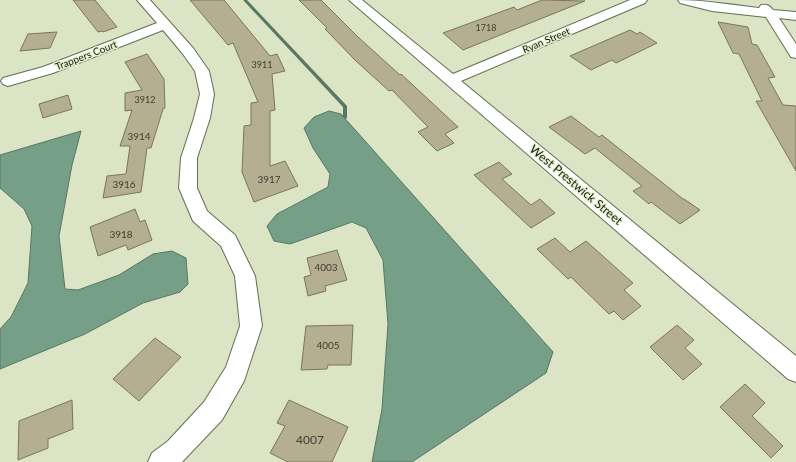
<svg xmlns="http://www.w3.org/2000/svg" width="796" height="462" font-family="Lato,sans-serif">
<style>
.water{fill:#759f87;stroke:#597763}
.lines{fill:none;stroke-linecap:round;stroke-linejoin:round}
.stream{fill:#597763;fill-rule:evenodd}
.building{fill:#b4af91;stroke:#7b765b}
.minor-casing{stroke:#666d52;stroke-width:2}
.minor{fill:#fff;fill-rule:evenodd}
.labels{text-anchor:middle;stroke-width:3;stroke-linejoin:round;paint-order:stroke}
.far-number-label{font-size:9px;fill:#3e3f30}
.far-street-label{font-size:10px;fill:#171a0f;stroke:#e9f1d2}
.number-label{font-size:10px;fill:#3e3f30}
.street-label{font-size:12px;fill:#171a0f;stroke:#e9f1d2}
.near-number-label{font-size:12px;fill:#3e3f30}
</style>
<rect width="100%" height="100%" fill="#dbe4c5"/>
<path class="water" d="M329 111 341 114 553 352 546 373 412 462H372L382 409 388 324 383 260 366 228 352 222 290 244 274 241 267 226 277 214 328 187 330 174 313 148 304 128 314 117Z
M81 131 72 165 59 236 65 289 78 290 119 275 153 254 172 251 186 258 188 284 180 292 143 303 85 334 0 369V329L11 317 28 283 32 226 24 209 0 188V155Z"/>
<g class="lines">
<path class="stream" d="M243 0H247L347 106V118L345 119 343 117V107Z"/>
</g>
<path class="building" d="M73 0H95L117 27 103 32 102 31 98 32Z
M190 0H224L270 56 277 54 285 71 272 74 275 110 270 111V166L285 161 298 186 254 202 242 172 244 126 251 125V103L258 102 233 43 228 45Z
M299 0H321L358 37 400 75 401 74 458 127 445 134 454 143 437 151 418 132 428 127 392 90 389 91 356 61 325 29 327 28Z
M542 0 585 1 463 50 443 33 514 7 517 10Z
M718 22 748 27 752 44 757 45 775 77 768 78 783 105 796 106V171L756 101H762L739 54 733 53Z
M630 30 637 34 640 32 657 43 616 63 612 60 591 70 570 56Z
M57 32 50 48 20 51 28 34Z
M147 54 164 79 165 108 163 109 151 148H147L141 192 103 198 107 176 126 174 130 146H120L132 110 125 111V93L142 90 125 62Z
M68 95 72 109 43 118 39 104Z
M571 116 599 137 602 135 683 199H684L700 210 680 224 651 202 649 204 633 191 642 186 595 148 585 154 549 127Z
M499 162 512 174 502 179 531 205 540 199 555 213 531 228 474 175Z
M135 209 140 222 145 220 152 240 128 250 126 245 98 256 90 227Z
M555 238 570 252 586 241 633 283 624 290 641 306 623 320 614 311 609 314 571 277 568 279 537 249Z
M337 250 347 280 325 286 326 291 308 296 304 277 311 275 307 258Z
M353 325 351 365H328L327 369 301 370 306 326Z
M677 325 694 340 685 348 702 364 683 380 650 347Z
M155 338 181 357 139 401 113 379Z
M745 384 765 403 752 416 783 446 771 458 720 407Z
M72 400 73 429 48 439V448L18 460 19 421Z
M289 400 348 427 332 462H288L270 453 285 426 277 423Z"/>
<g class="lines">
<defs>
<path id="minor" d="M137 0H150L193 48 209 71 214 94 210 118 197 158V188L207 211 235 235 255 276 262 326 244 381 222 420 182 462H148L152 453 168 441 204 402 226 367 240 326 235 276 221 246 193 221 179 188 181 158 194 118 200 94 195 71 183 54 163 30 53 73 8 86 3 84 1 81 3 78 43 67 157 23Z
M349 0H362L453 74 630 0H647L645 3 461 81 796 356V382L788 379Z
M678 0C705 0 732 5 759 8L761 5C767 4 769 5 773 10L796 12V20L779 18 796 44V58L791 57 766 17 712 11 680 3Z"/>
</defs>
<use href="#minor" class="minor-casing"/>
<use href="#minor" class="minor"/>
</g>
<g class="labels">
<g class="far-number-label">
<text x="486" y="31">1718</text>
<text x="262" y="68">3911</text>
<text x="145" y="103">3912</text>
</g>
<g class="far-street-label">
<text transform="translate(546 40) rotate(-23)" y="4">Ryan Street</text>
<text transform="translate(86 55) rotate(-21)" y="4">Trappers Court</text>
</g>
<g class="number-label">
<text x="139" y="140">3914</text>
<text x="269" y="183">3917</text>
<text x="124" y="188">3916</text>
<text x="121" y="238">3918</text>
<text x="326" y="271">4003</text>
<text x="328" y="349">4005</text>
</g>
<g class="street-label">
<text transform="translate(576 185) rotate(40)" y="4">West Prestwick Street</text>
</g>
<g class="near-number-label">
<text x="310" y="444">4007</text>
</g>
</g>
</svg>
